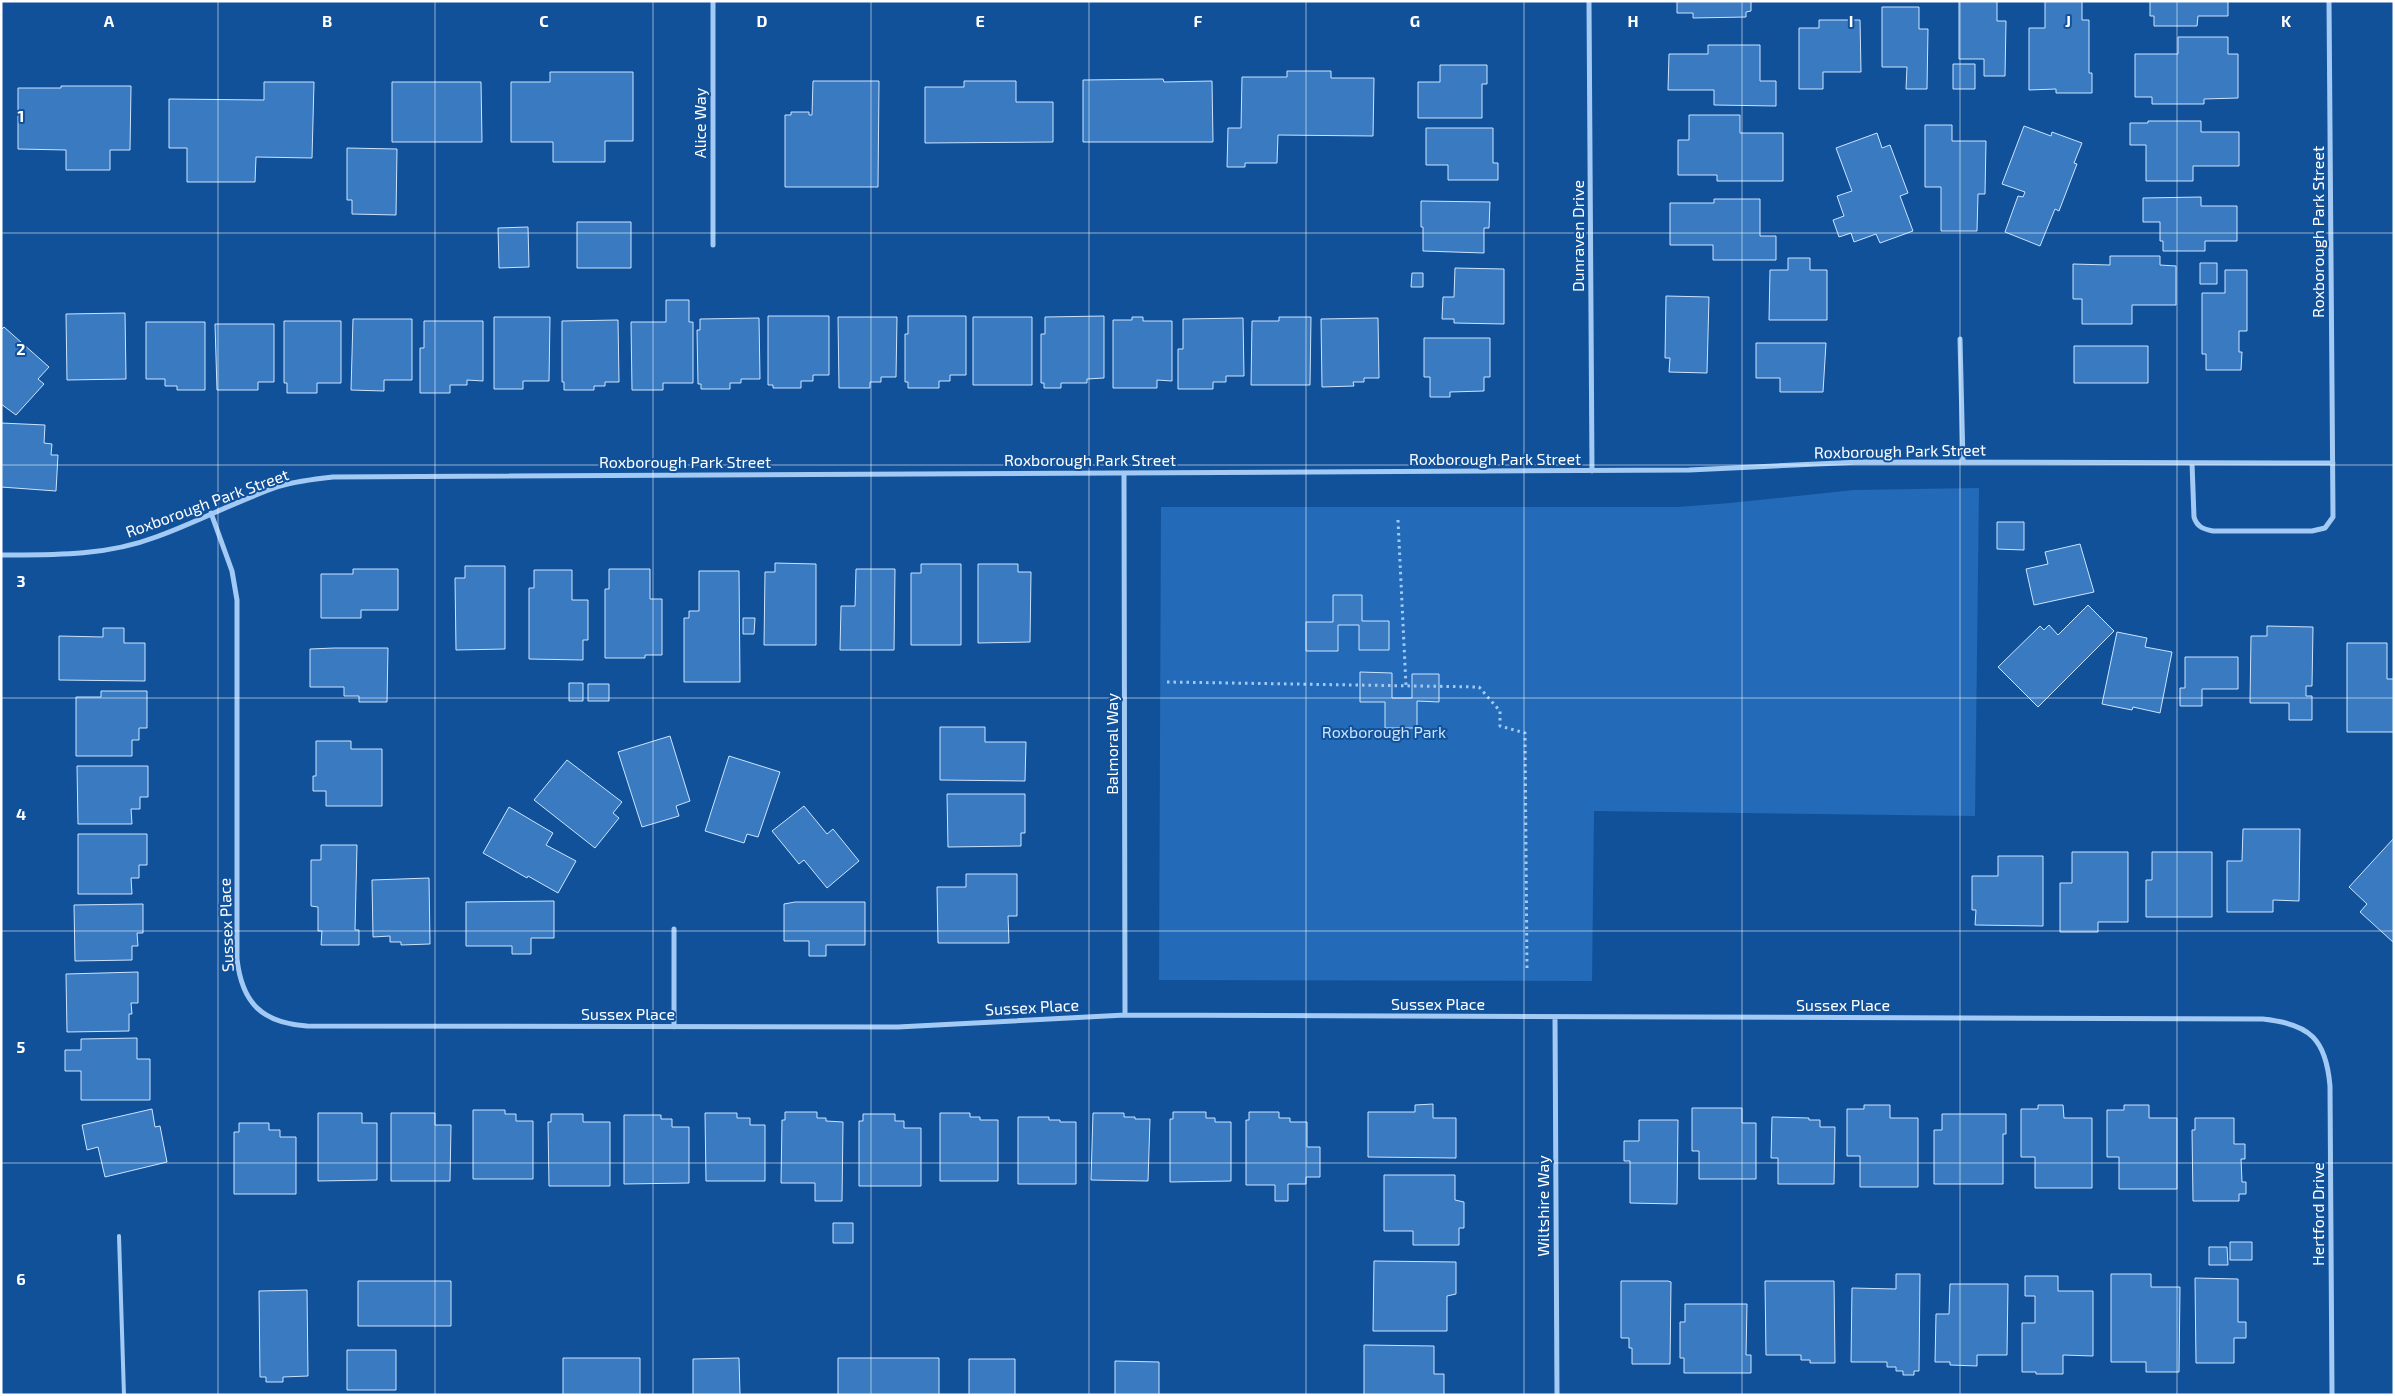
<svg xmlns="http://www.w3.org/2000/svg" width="2395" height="1396" font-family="'Exo 2',sans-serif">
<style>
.green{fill:#236bb8}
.building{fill:#397ac1;stroke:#cbe4fe}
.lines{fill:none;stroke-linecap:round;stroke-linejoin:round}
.path{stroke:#a3caf4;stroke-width:3;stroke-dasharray:2.5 4;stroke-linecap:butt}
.service{stroke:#a3caf4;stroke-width:4}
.minor{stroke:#a3caf4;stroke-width:5}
.grid{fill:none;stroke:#fff;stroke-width:1;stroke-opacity:0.55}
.labels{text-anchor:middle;stroke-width:4;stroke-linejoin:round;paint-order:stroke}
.street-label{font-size:16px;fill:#fff;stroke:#11519a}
.park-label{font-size:16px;fill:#cbe4fe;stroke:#11519a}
.grid-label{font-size:16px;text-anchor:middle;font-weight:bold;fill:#fff;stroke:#11519a;stroke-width:4;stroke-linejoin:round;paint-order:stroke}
</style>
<rect width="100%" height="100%" fill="#11519a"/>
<path class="green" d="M1979 488 1975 816 1594 811 1592 981 1159 980 1161 507H1678L1730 503 1854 490Z"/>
<path class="building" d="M1677 1H1751V11L1746 12V17L1693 18V13H1677Z
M1959 1H1997V21H2006L2005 76H1984V59H1959Z
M2045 1H2082V20H2089V73H2092V93H2056V89L2029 90V28H2045Z
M2150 1H2228V16H2198L2197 26H2154V16H2150Z
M1882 7H1919V29H1928L1927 89H1906L1907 67H1882Z
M1819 20H1860L1861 72H1823V89H1799V28H1819Z
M2178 37H2228V54H2238V98L2204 99V104H2152V97H2135V54H2178Z
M1708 45H1760V81H1776V106L1714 105V90H1668L1669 54H1708Z
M1953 64H1975V89H1953Z
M1440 65H1487V84H1482V118H1418V82H1440Z
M1287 71H1331V78H1374L1373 136 1278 135 1277 163H1245V167H1227L1228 128H1241L1242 77H1287Z
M550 72H633V141H605V162H553V142H511V82H550Z
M1163 79 1164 82 1212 81 1213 142H1083V80Z
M813 81H879L878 187H785V115H791V112H809V115H812Z
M964 81H1016V102H1053V142L925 143V87H964Z
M264 82H314L312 158 256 157 255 182H187V148H169V99L264 100Z
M392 82H481L482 142H392Z
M61 86H131L130 150H110V170H66V150L18 149V88H61Z
M1689 115H1740V133H1783V181H1717V175H1678V140H1689Z
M2148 121H2201V132H2239V166H2193V181H2146V145H2130V123H2148Z
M1925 125H1952V141H1986L1985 194H1978L1977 231H1941V187H1925Z
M2024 126 2051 136 2052 132 2082 143 2074 163 2077 164 2059 211 2055 209 2040 246 2005 232 2018 196 2023 197 2025 192 2002 184Z
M1426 128H1493V163H1498V180H1448V165H1426Z
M1877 133 1882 148 1890 145 1908 193 1900 196 1913 231 1880 243 1876 234 1854 242 1851 233 1839 237 1833 220 1844 216 1837 196 1852 191 1836 148Z
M347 148 397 149 396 215 352 214V200H347Z
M2201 197V206H2237V241H2205V251H2163V241H2160V222H2143V198Z
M1714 199H1760V236H1776V260H1713V245H1670V203H1714Z
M1421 201 1490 202 1489 228H1484V253L1423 251V227H1421Z
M577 222H631V268H577Z
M528 227 529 267 499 268 498 228Z
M2110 256H2160V265L2176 266V305H2132V324H2082V299H2073V264L2110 265Z
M1788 258H1810V270H1827V320H1769L1770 270H1788Z
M2200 263H2217V284H2200Z
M1455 268 1504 269V324L1454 323V319H1442L1443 297H1454Z
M2225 270H2247V331H2239V352H2242L2241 370H2206V354H2202V293H2225Z
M1412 273H1423V287H1411Z
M1666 296 1709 297 1707 373 1669 372 1670 358H1665Z
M666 300H689V322H693V383H663V390H632L631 322H666Z
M125 313 126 379 67 380 66 314Z
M768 316H829V375H813V381H801V388H773V385H768Z
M908 316H966V375H950V381H939V388H908V382H905V334H908Z
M1104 316V378L1087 379V383H1061V388H1044V383H1041V334H1045V317Z
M494 317H550L549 381H523V389H494Z
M838 317H897L896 377H881V382H870V388H839Z
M973 317H1032V385H973Z
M1132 317H1143V321H1172V381L1157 380V388H1113V320H1132Z
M1279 317H1311L1310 385H1251L1252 321H1279Z
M759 318 760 379H741V383H730V389H701V384H698L697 330H700V319Z
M1243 318 1244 376H1226V382H1213V389H1178V349H1183V319Z
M1378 318 1379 378H1364V382H1353L1354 386 1322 387 1321 319Z
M353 319H412V380H384V391L351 390Z
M618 320 619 382H605V386H594V390H564V382H562V321Z
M284 321H341V383H317V393H287V383H284Z
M424 321H483V381L467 380V385H450V393H420V348H424Z
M146 322H205V390H177V386H165V379H146Z
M215 324H274V382H258V390H217Z
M4 327 49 367 38 379 44 384 16 415 1 404V330Z
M1424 338H1490V377H1484V391L1450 392V397H1430V377H1424Z
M1756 343H1826L1823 392H1780V378H1756Z
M2074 346H2148V383H2074Z
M1 423 45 425 44 443 52 444 51 455H58L56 491 1 487Z
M1997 522H2024V550L1997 549Z
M2080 544 2094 592 2034 605 2026 569 2048 564 2045 552Z
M775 563 816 564V645H764L765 572H775Z
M921 564H961V645H911V573H921Z
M978 564H1018V572H1031L1030 642 978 643Z
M465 566H505V649L456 650 455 578H465Z
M353 569H398V610H361V618H321V574H353Z
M609 569H650V599H662V655H645V658H605V589H609Z
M856 569H895L894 650H840L841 606H855Z
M534 570H572V600H588V640H583V660L529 659V588H534Z
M699 571H739L740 682H684V618H689V611H699Z
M1333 595H1362V621H1389V650H1359V625H1338V651H1306V622H1333Z
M2088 605 2114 631 2038 707 1998 667 2040 626 2044 630 2049 625 2058 635Z
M743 618H755L754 634H743Z
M2267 626 2313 627 2312 686H2306V696H2312V720H2289V703H2250L2251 636H2267Z
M103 628H124V643H145V681L59 680V636L103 637Z
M2117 632 2147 638 2145 647 2172 652 2160 713 2133 707 2132 710 2102 704Z
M2347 643H2387V679H2394V732H2347Z
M334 648H388L387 702H359V696H344V687H310V649Z
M2185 657H2238V689H2202V706H2180V688H2185Z
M1360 672 1392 673V698H1412V674H1439V702L1417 701V728H1385V702H1360Z
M569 683H583V701H569Z
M588 684H609V701H588Z
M101 691H147V728H139V740H132V756H76V697H101Z
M940 727H985V742H1026L1025 781 940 780Z
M670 736 690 801 676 806 679 816 642 827 618 752Z
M316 741H351V749H382V806H326V791H313V776H316Z
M729 756 780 772 758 837 747 834 744 843 705 831Z
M567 760 622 802 613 813 619 818 595 848 534 800Z
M77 766H148V797H140V809H131L132 824H78Z
M947 794H1025V833H1021V846L948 847Z
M804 806 827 834 833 829 859 861 827 888 804 860 799 864 772 831Z
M509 807 553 833 546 845 576 861 558 893 528 876 527 878 483 853Z
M2243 829H2300L2299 901 2273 900V912H2227V861H2242Z
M78 834H147V865H139V878H131L132 894H78Z
M2394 838V943L2360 912 2367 904 2349 887Z
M321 845H357L355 930H359V945H321L322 931H318V907L311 906V860H321Z
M2072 852H2128V922H2098V932H2060V883H2072Z
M2152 852H2212V917H2146V880H2152Z
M1998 856H2043V926L1975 925 1976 910H1972V876H1998Z
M966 874H1017V916H1008L1009 943H938L937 887H966Z
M429 878 430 944 401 945V942H390V936L373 937 372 880Z
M554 901V938H531V954H512V946H466V902Z
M795 902H865V945H826V956H809V941H784V904Z
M143 904V933H137L138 946H132V960L75 961 74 905Z
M138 972V1003H131L132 1014H129V1031L67 1032 66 974Z
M137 1038V1059H150V1100H81V1071H65V1050H81V1039Z
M1433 1104V1118H1456V1158L1368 1157V1112H1415V1105Z
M1864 1105H1890V1118H1918V1187H1860V1156H1847V1109H1864Z
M2038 1105H2063L2064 1118H2092V1188H2035V1157H2021V1109H2038Z
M2124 1105H2149V1118H2177V1189H2119V1157H2107V1110H2124Z
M1692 1108H1742V1123H1756V1179H1699V1151H1692Z
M152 1109 155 1127 160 1126 167 1162 105 1177 98 1147 87 1150 82 1125Z
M473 1110H505V1114H516V1121H533V1179H473Z
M785 1112H817V1118H826V1121L843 1122 842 1201H815V1183H781L782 1120H785Z
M1173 1112H1206V1118H1215V1122H1231V1181L1170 1182V1119H1173Z
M1249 1112H1279V1118H1290V1122H1307V1147H1320V1177H1306V1184H1288V1201H1275V1185H1246V1120H1249Z
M318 1113H362V1123H377V1180L318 1181Z
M391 1113H435V1125H451L450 1181H391Z
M705 1113H737V1118H750V1125H765V1181H706Z
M940 1113H970V1117H980V1120H998V1181H940Z
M1093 1113H1124V1117H1135V1119H1150L1148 1181 1091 1180Z
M551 1114H583V1122H610V1186H549L548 1122H551Z
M863 1114H895V1121H904V1128H921V1186H859V1121H863Z
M1942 1114H2006V1134H2003V1184H1934V1130H1942Z
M624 1115H661V1119H672V1127H689V1183L624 1184Z
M1018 1117H1049V1120H1060V1122H1076V1184H1018Z
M1772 1117 1809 1118V1120H1820V1127H1835L1834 1184H1778V1158H1771Z
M2195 1118H2234V1144H2245V1159H2241L2242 1182H2246V1194H2239V1201H2193L2192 1130H2195Z
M1639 1120H1678L1677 1204 1630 1203V1161H1624V1141H1639Z
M239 1123H269V1130H280V1137H296V1194H234V1132H239Z
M1384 1175H1455V1200L1464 1202V1228H1459V1245H1413V1231H1384Z
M833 1223H853V1243H833Z
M2230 1242H2252V1260H2230Z
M2209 1247H2227L2228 1265H2209Z
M1374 1261 1456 1262V1294L1447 1296V1331H1373Z
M1896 1274H1920L1919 1371H1914V1375H1903V1371H1896V1367H1887V1362H1851L1852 1288 1896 1289Z
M2111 1274H2151V1287H2180L2179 1372H2146V1362H2111Z
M2025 1276H2058V1291H2093V1356L2063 1355V1374H2036V1372H2022V1323H2035V1296H2025Z
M2195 1278 2238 1279V1322H2246V1338H2234V1363H2196Z
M358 1281H451V1326H358Z
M1621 1281H1668L1671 1282 1670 1364H1632V1348H1629V1338H1621Z
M1765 1281H1834L1835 1363H1810V1360H1801V1355H1766Z
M1950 1284H2008L2007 1355H1977V1366L1950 1365V1362H1935L1936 1314H1949Z
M307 1290 308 1376 283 1377V1382H266V1377H260L259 1291Z
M1685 1304H1747L1746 1355H1751V1373H1684V1358H1680V1322H1685Z
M1364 1345 1434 1346V1374H1444V1395H1364Z
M347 1350H396V1390H347Z
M563 1358H640V1395H563Z
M739 1358 740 1395H693V1359Z
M838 1358H939V1395H838Z
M969 1359H1015V1395H969Z
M1115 1361 1159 1362V1395H1115Z"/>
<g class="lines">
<path class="path" d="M1398 520 1406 686
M1167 682 1479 687 1500 711V726L1525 733 1527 971"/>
<path class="service" d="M119 1236 124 1395"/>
<path class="minor" d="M713 1V245
M1589 1 1592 471
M1960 339 1963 462
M2192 463 2194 517C2197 527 2203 529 2213 531H2312L2325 528 2333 517 2329 1
M1124 473 1125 1015
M211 513 232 571 237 600V959C242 1003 262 1023 307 1026L898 1027 1125 1015 2263 1019C2310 1024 2326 1039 2330 1086L2332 1395
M1 555C54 555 106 556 156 537 198 522 238 500 280 486 297 481 315 479 333 477L1689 470 1861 462 2333 463
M674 929V1027
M1555 1017 1557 1395"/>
</g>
<path class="grid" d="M218 1V1395M435 1V1395M653 1V1395M871 1V1395M1089 1V1395M1306 1V1395M1524 1V1395M1742 1V1395M1960 1V1395M2177 1V1395M1 233H2394M1 465H2394M1 698H2394M1 931H2394M1 1163H2394"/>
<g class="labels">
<g class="street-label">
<text transform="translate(700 123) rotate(-90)" y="6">Alice Way</text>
<text transform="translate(2318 232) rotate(-90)" y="6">Roxborough Park Street</text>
<text transform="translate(1578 236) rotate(-90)" y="6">Dunraven Drive</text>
<text transform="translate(1900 451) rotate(-1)" y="6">Roxborough Park Street</text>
<text x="1495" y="465">Roxborough Park Street</text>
<text x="1090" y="466">Roxborough Park Street</text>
<text x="685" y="468">Roxborough Park Street</text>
<text transform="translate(207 503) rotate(-20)" y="6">Roxborough Park Street</text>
<text transform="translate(1112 744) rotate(-90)" y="6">Balmoral Way</text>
<text transform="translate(226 925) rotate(-92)" y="6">Sussex Place</text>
<text x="1438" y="1010">Sussex Place</text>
<text x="1843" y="1011">Sussex Place</text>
<text transform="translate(1032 1007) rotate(-3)" y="6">Sussex Place</text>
<text x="628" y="1020">Sussex Place</text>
<text transform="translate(1543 1206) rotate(-90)" y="6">Wiltshire Way</text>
<text transform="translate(2318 1214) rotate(-90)" y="6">Hertford Drive</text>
</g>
<g class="park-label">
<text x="1384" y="738">Roxborough Park</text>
</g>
</g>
<g class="grid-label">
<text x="109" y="27">A</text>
<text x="327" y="27">B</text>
<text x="544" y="27">C</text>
<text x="762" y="27">D</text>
<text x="980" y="27">E</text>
<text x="1198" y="27">F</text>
<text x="1415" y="27">G</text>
<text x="1633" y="27">H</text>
<text x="1851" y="27">I</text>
<text x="2068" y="27">J</text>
<text x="2286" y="27">K</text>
<text x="21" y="122">1</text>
<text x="21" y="355">2</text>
<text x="21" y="587">3</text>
<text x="21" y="820">4</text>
<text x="21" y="1053">5</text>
<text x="21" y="1285">6</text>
</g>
<rect width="2395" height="1396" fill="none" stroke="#ffffff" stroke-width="5"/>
</svg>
